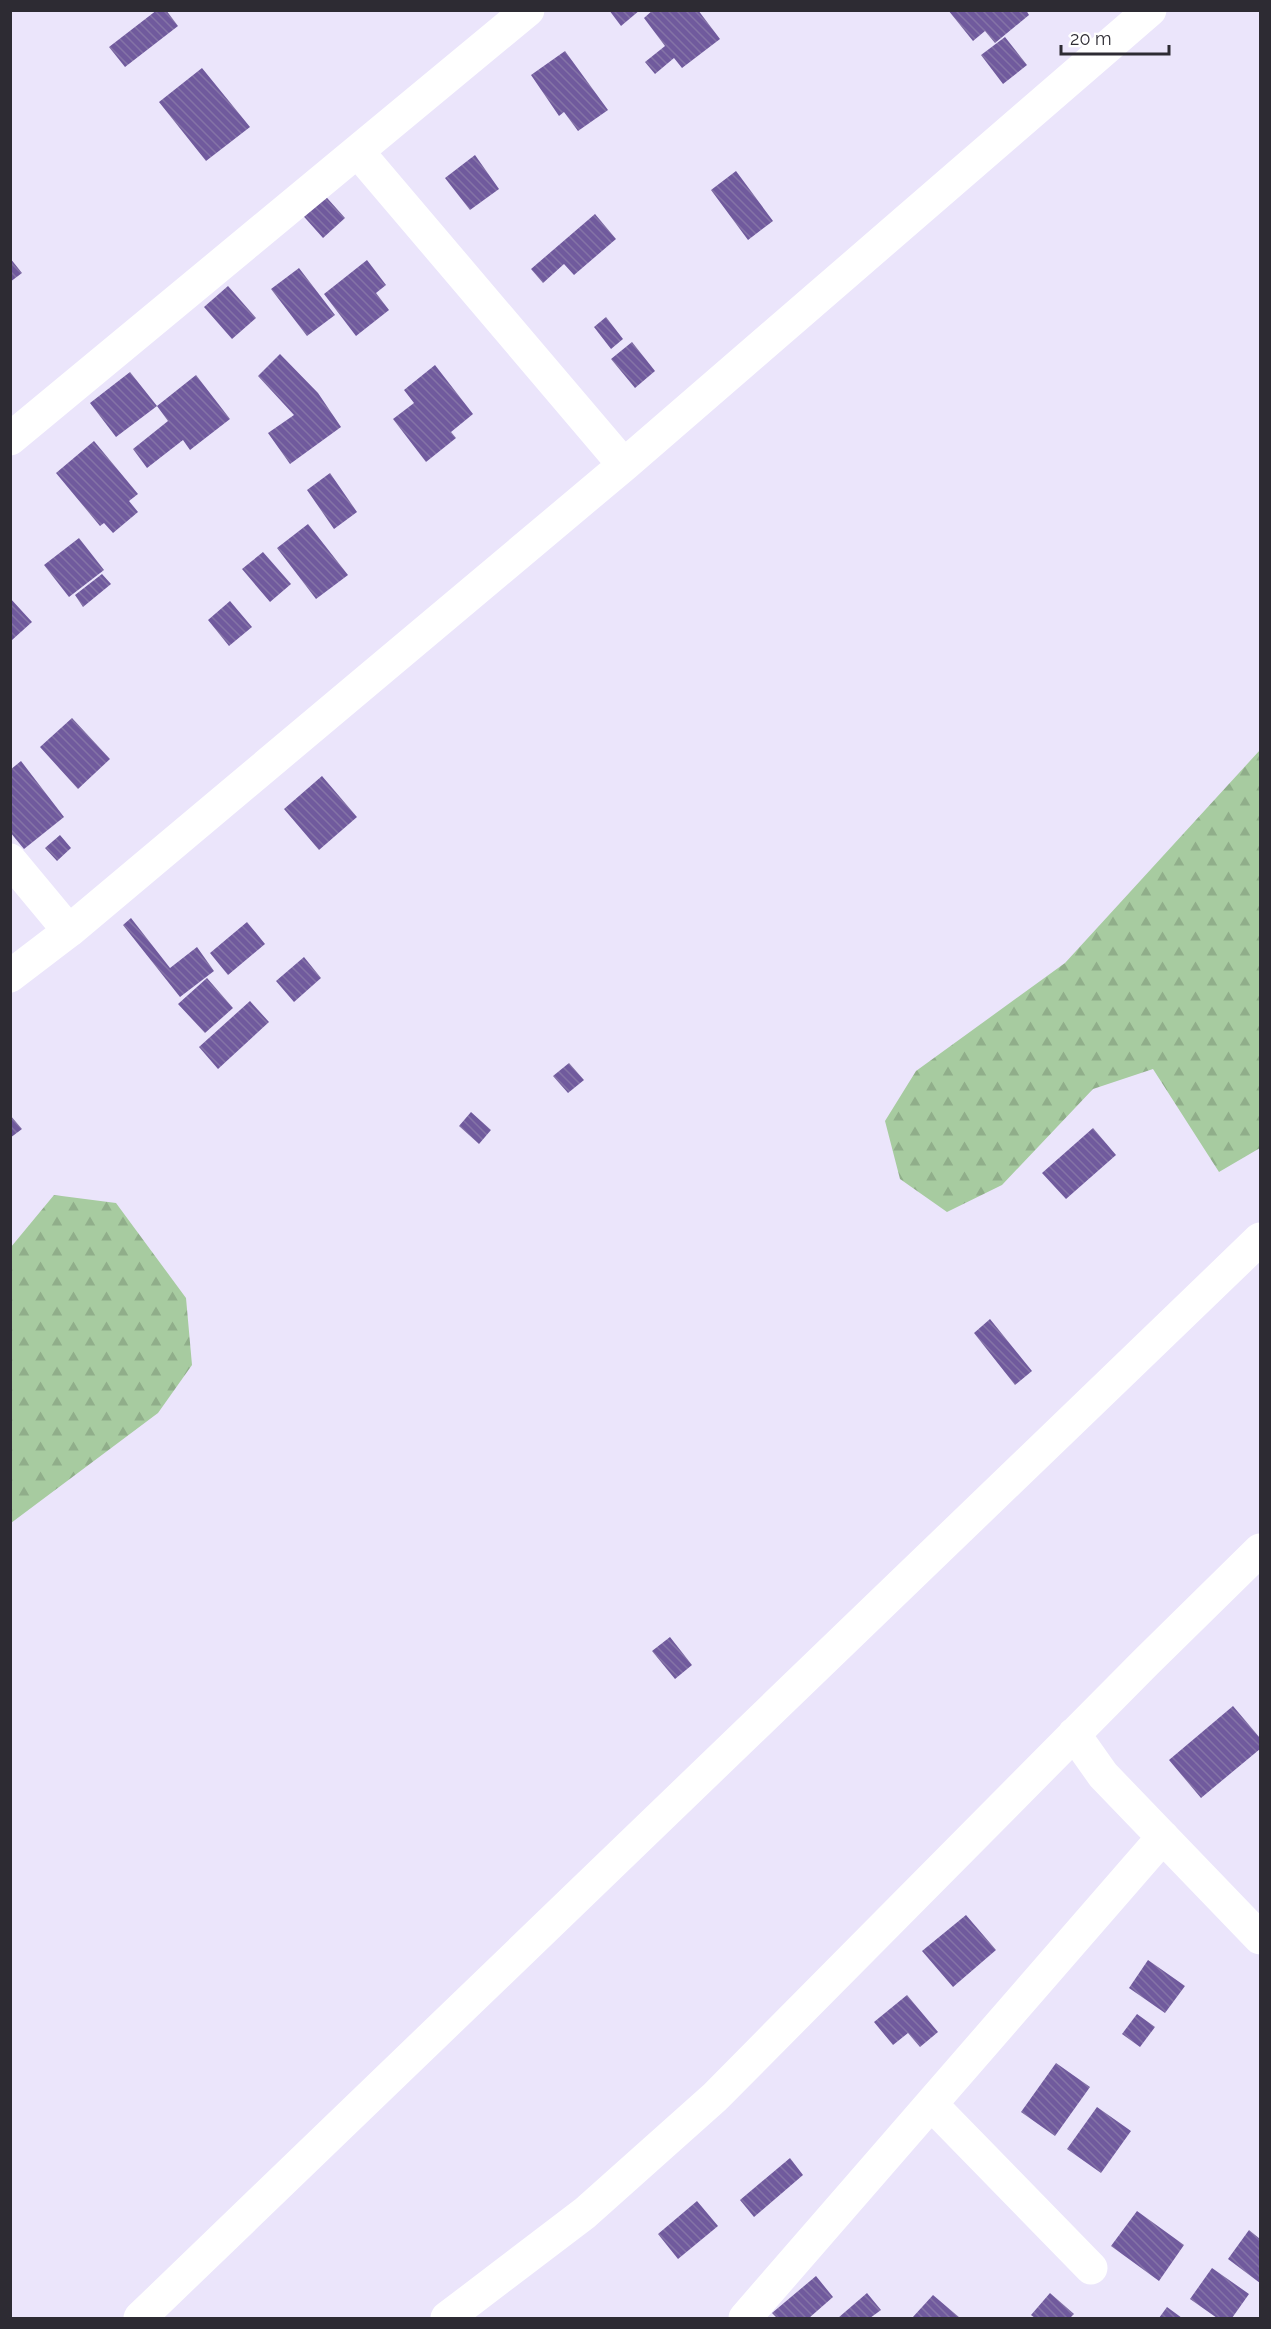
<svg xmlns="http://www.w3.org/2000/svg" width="1271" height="2329" font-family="Raleway,sans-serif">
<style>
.forest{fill:url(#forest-firs)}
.building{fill:url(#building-back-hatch)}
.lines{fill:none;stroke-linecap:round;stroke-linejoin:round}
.minor{stroke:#fff;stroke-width:33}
</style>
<defs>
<pattern id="forest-firs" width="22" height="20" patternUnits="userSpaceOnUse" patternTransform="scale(1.5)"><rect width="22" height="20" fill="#a7cba0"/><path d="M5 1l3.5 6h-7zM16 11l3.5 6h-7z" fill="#90ae8a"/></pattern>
<pattern id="building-back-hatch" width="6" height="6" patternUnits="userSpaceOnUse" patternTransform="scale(1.5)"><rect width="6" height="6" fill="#705a9d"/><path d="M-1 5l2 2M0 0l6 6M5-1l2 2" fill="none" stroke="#8473a6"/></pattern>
</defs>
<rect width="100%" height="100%" fill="#ebe5fb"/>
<path class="forest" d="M1260 750V1148L1219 1172 1153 1069 1093 1089 1002 1185 947 1212 900 1179 885 1121 916 1071 1065 963Z
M54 1195 116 1203 186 1298 192 1365 158 1413 11 1523V1247Z"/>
<path class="building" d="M157 10H166L178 26 125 67 109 47Z
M609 10H640L621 26Z
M653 10H698L720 39 682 68 674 58 655 74 645 62 665 46 644 18Z
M948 10H1026L1029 15 995 43 985 31 973 41Z
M1005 37 1027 65 1003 84 981 55Z
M565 51 608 110 578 131 564 112 559 116 531 75Z
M202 68 250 127 206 161 159 102Z
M475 155 499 189 470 210 445 178Z
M736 171 773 221 748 240 711 190Z
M320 190 345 218 323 238 298 210Z
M595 214 616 239 574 275 564 264 543 283 531 269Z
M10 258 22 273 10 282Z
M367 260 386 285 376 293 389 310 356 336 324 294Z
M299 268 335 315 307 336 271 289Z
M228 286 256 318 232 339 204 307Z
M606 317 623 339 611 349 594 327Z
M632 342 655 371 635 388 611 359Z
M280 354 318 393 341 427 290 464 268 433 294 415 258 376Z
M435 365 473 414 451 432 456 438 426 462 393 419 414 403 404 390Z
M130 372 157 406 196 375 230 419 190 450 183 440 147 468 133 449 168 421 157 406 116 437 90 403Z
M94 441 138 494 129 501 138 512 113 533 104 523 100 526 56 473Z
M330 473 357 512 334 529 307 490Z
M308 524 348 575 316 599 277 548Z
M79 538 104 570 69 597 44 565Z
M263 552 291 584 270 602 242 569Z
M102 574 111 584 83 607 75 595Z
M10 598 32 622 12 640 10 638Z
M230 601 252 627 229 646 208 620Z
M72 718 110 759 78 789 40 747Z
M21 761 64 817 24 849 10 832V770Z
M322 776 357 817 319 850 284 809Z
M60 835 71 848 57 861 45 848Z
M131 918 170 968 197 947 214 971 180 997 123 925Z
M247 922 265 944 228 975 210 953Z
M304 957 321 978 294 1002 276 981Z
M207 978 233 1008 205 1033 178 1004Z
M250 1001 269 1022 218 1069 199 1047Z
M569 1063 584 1080 568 1093 553 1076Z
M471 1112 491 1130 479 1144 459 1126Z
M10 1115 22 1129 10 1138Z
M1093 1128 1116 1155 1066 1199 1042 1173Z
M990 1319 1032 1371 1015 1385 974 1333Z
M670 1637 692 1665 675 1679 652 1651Z
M1233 1706 1260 1738V1749L1201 1798 1169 1760Z
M966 1915 996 1950 953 1987 922 1951Z
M1148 1960 1185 1986 1165 2013 1129 1988Z
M907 1995 938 2032 920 2047 908 2033 893 2045 874 2022Z
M1137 2014 1155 2027 1140 2047 1122 2034Z
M1056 2063 1090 2087 1055 2136 1021 2112Z
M1097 2107 1131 2131 1101 2173 1067 2149Z
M790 2158 803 2175 754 2217 740 2200Z
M697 2201 718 2226 678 2259 658 2234Z
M1137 2211 1184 2245 1159 2281 1111 2246Z
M1249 2230 1260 2239V2283L1228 2259Z
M1212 2268 1249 2294 1232 2318H1217L1190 2299Z
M816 2276 833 2297 809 2318H777L772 2313Z
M867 2293 881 2310 870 2318H838Z
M1050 2293 1074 2314 1070 2318H1035L1031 2315Z
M933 2295 960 2318H912Z
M1167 2307 1182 2318H1159Z"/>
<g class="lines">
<path class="minor" d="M358 152 624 465
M10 439 528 10
M10 860 69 931
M10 976 69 931 624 465 1150 10
M1074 1734 1103 1775 1260 1938
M931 2104 1091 2268
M140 2318 1260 1239
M447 2318 585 2213 715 2097 1146 1662 1260 1550
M745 2318 1163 1837"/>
</g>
<rect width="1271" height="2329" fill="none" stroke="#2d2b33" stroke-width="24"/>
<path d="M1061 45v9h108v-9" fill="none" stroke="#2d2b33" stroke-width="3"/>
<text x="1070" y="45" font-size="18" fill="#2d2b33" stroke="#ffffff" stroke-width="4.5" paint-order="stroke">20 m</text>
</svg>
